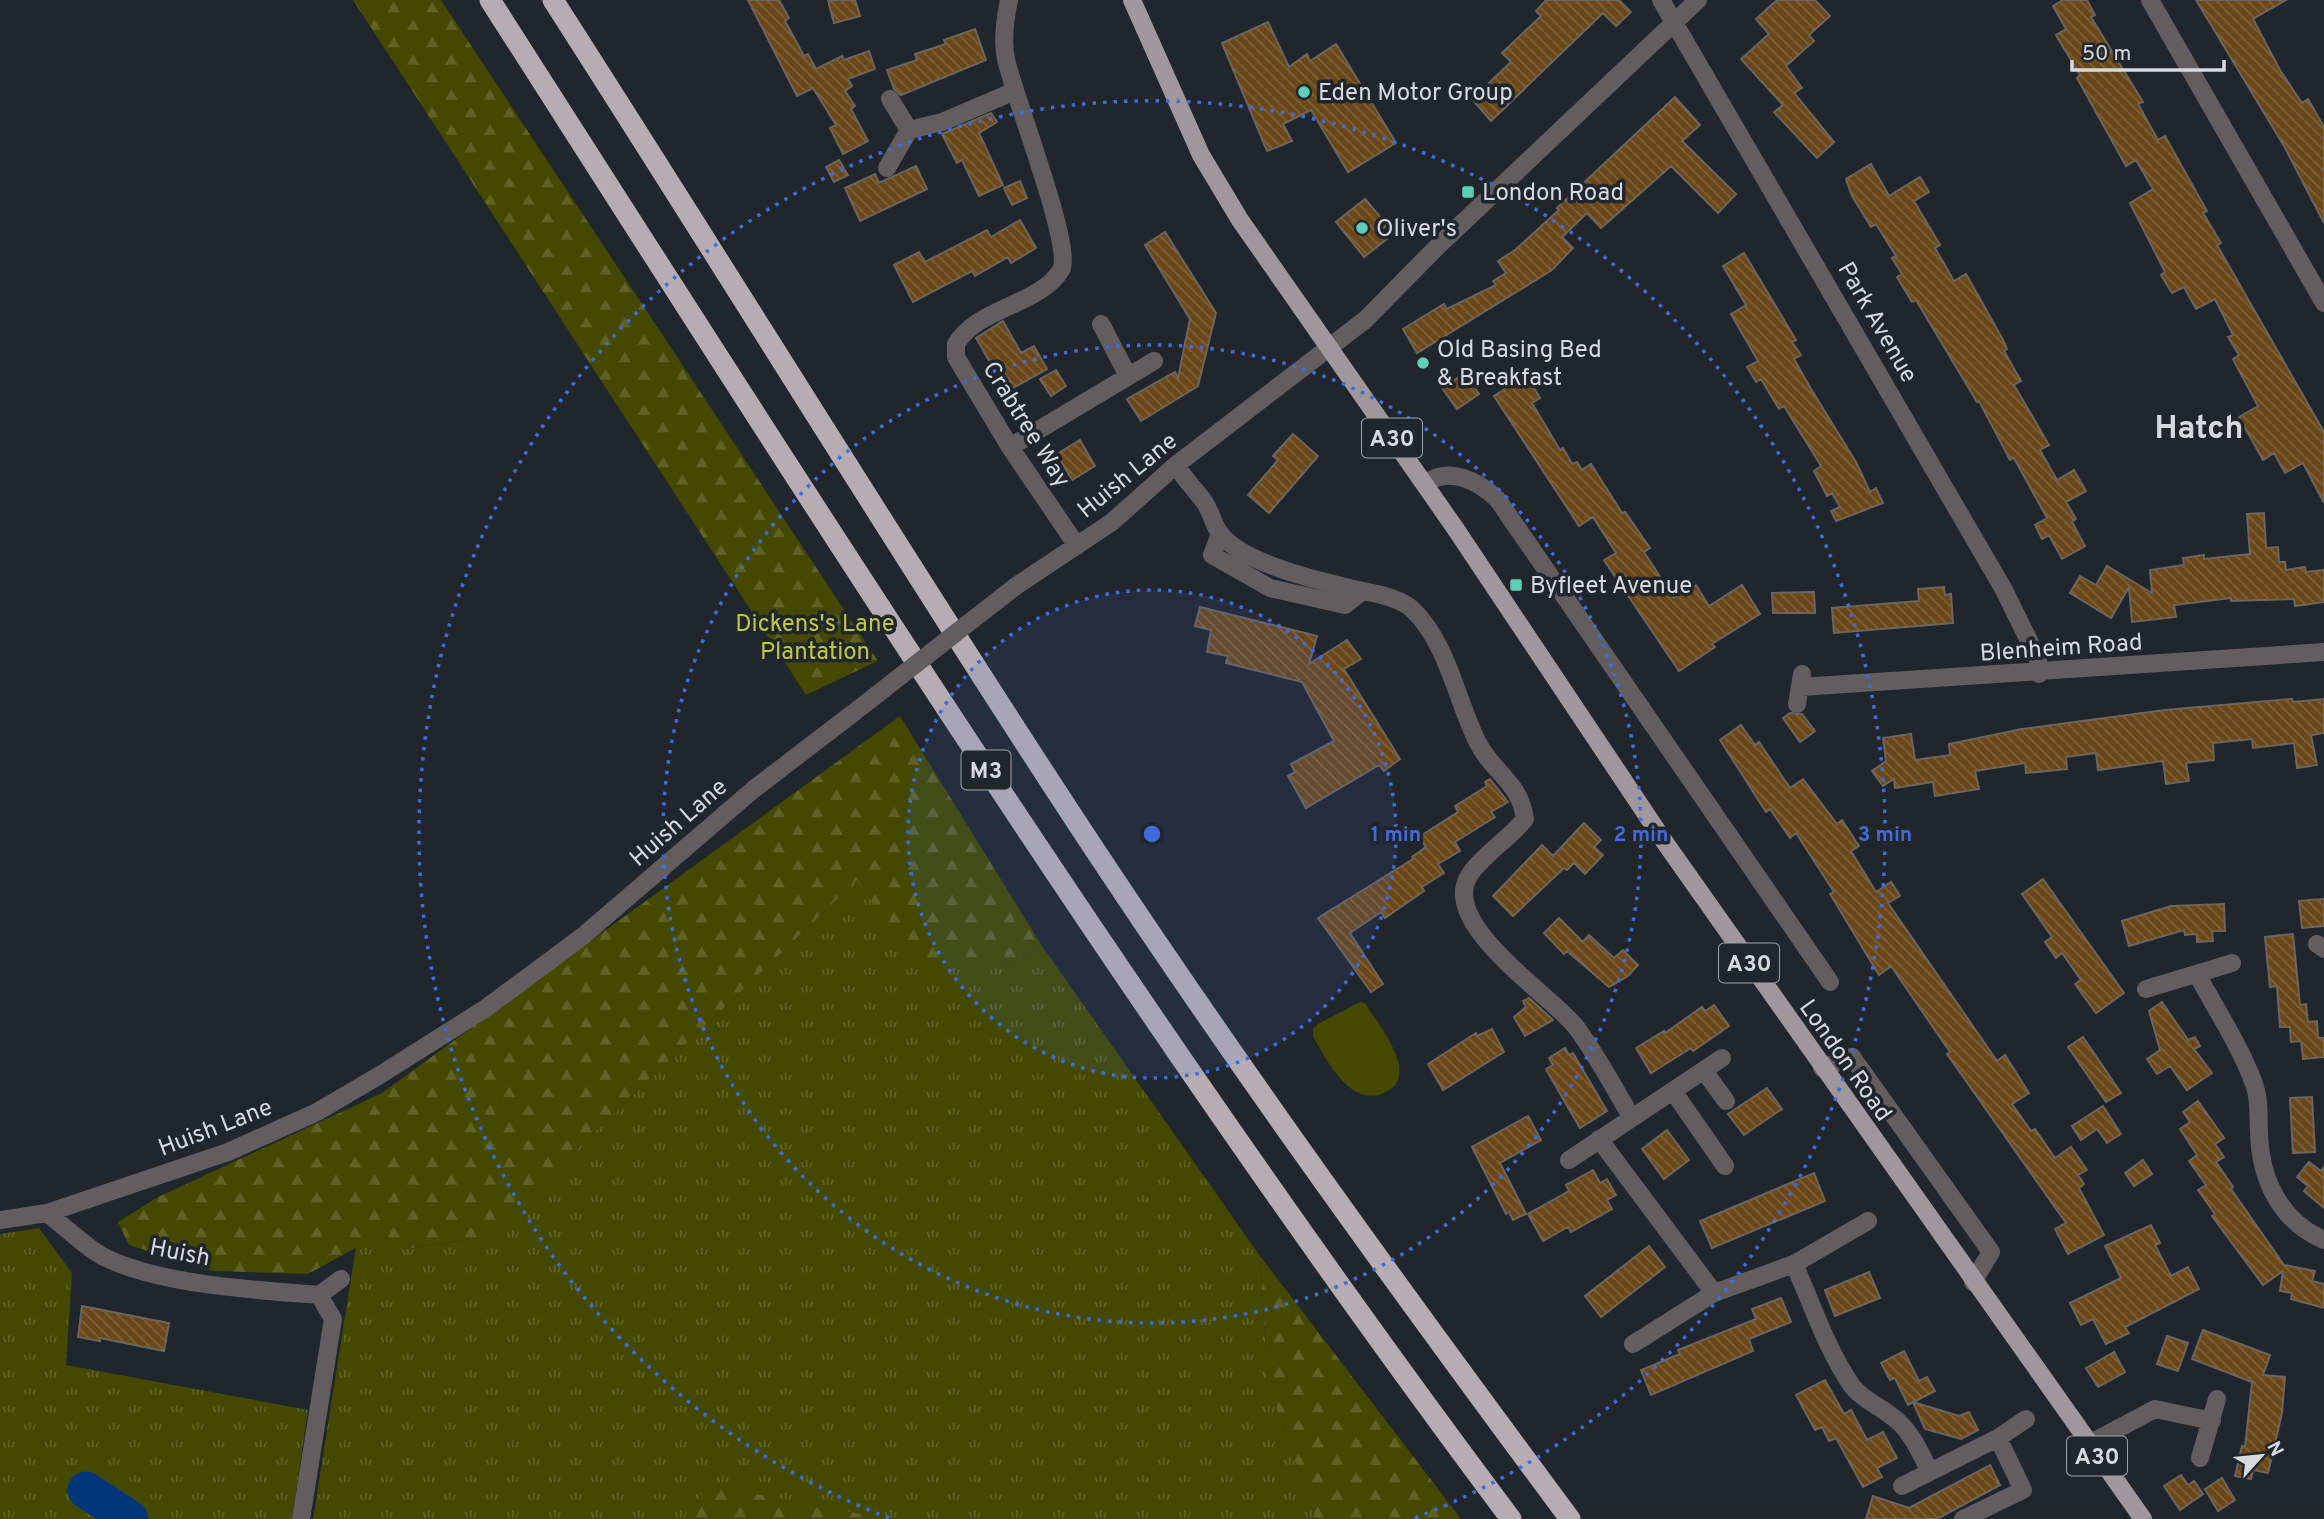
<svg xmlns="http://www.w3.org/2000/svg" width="2324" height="1519" font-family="Overpass,sans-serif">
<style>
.grass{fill:url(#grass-tufts)}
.forest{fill:url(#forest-firs)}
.green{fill:#444900}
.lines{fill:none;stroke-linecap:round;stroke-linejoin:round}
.river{stroke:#02367b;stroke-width:37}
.building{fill:url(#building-back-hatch);stroke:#6b655e;stroke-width:2}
.minor{stroke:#625e60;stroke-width:18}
.major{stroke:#9e979b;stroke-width:18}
.highway{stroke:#b6adb2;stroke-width:21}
.minor-bridge{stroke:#625e60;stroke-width:18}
.ring{fill:none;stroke:#426ad9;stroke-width:3.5;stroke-dasharray:3.5 7}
.poi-dot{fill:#5eceb7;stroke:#20262b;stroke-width:2.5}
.labels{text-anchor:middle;stroke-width:7;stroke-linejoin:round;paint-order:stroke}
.shield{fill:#20262b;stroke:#9fa4a8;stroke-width:2}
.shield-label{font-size:23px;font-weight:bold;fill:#d6dadd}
.poi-label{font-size:24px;fill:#d6dadd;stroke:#20262b;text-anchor:start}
.street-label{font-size:24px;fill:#d6dadd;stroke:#20262b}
.park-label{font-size:24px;fill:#c0ca3f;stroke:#20262b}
.district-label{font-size:32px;font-weight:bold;fill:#d6dadd;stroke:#20262b}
.centre{fill:#426ad9;stroke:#20262b;stroke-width:3.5}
.ring-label{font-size:21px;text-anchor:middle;font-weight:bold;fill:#426ad9;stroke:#20262b;stroke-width:7;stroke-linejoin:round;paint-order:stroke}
</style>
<defs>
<pattern id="grass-tufts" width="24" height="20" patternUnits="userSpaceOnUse" patternTransform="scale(1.75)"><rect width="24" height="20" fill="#444900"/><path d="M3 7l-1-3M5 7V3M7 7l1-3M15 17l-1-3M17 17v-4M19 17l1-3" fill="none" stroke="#5e6325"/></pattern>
<pattern id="forest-firs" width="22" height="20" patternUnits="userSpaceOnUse" patternTransform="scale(1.75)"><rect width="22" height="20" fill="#444900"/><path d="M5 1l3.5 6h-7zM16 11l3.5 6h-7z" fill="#5e6325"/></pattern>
<pattern id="building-back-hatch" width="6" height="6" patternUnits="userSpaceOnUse" patternTransform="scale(1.75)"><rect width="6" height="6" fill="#694719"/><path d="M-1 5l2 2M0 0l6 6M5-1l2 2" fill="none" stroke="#7e613a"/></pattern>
</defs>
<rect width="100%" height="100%" fill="#20262b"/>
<path class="grass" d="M858 879 1002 965 1042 946 1260 1256 1268 1384 1316 1519H313L356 1247 379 1235 404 1249 485 1237Z
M39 1228 72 1273 66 1365 308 1410 292 1519H0V1234Z"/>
<path class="forest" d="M353 0H441L878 661 806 695Z
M900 716 1042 946 1002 965 912 963 857 880 485 1237 404 1249 379 1235 308 1274 213 1271 129 1245 118 1222 158 1197 382 1093Z
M1260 1256 1461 1519H1316L1268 1384Z
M708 1485 887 1519H685Z"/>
<path class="green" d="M1360 1002 1365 1003C1377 1022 1394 1042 1399 1065 1400 1074 1399 1083 1391 1089 1354 1114 1329 1064 1313 1037V1029L1318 1024Z"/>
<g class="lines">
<path class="river" d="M86 1490 130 1519"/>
</g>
<path class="building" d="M748 0H779L789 18 785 21 804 56 808 54 816 69 842 56 844 60 869 51 875 69 848 79 852 86 845 91 855 106 851 109 868 141 843 154 830 128 836 125 813 88 797 96Z
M828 0H855L860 16 834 23Z
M1546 0H1619L1631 12 1616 26 1603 13 1491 121 1472 99 1511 62 1502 53 1541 16 1536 11Z
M1777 0H1815L1830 16 1809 35 1814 41 1786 66 1802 88 1794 93 1834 142 1817 158 1774 112 1783 105 1741 59 1769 34 1756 19Z
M2063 0H2087L2095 15 2091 17 2143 102 2138 104 2158 140 2165 136 2207 211 2203 213 2221 243 2217 245 2324 432V503L2303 463 2285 473 2274 453 2263 460 2239 417 2258 406 2233 359 2239 355 2228 337 2233 335 2215 299 2196 309 2184 287 2172 293 2161 275 2165 272 2130 203 2153 189 2136 160 2126 166 2077 78 2080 75 2056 35 2066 29 2053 6Z
M2196 0H2286L2253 19 2280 70 2302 103 2308 99 2324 127V223L2284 146Z
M1268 22 1289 67 1307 54 1310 61 1336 44 1396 143 1348 172 1311 110 1283 124 1292 141 1267 151 1222 43Z
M975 29 986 60 901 95 894 89 887 70 917 60 915 54 946 44 944 40Z
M1675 97 1700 125 1682 141 1736 194 1718 213 1671 166 1601 228 1587 213 1562 237 1573 248 1552 270 1417 353 1403 329 1444 304 1447 309 1496 285 1493 281 1506 273 1498 261 1515 250 1559 210 1557 208Z
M991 113 997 122 979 133 1003 185 979 196 962 160 957 163 942 134Z
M839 160 848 175 834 182 826 167Z
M1871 164 1889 196 1920 177 1929 192 1914 201 1940 245 1935 248 1954 281 1966 274 2002 338 2007 349 2004 351 2021 381 2014 385 2049 445 2040 450 2057 480 2074 470 2086 491 2066 502 2076 519 2072 522 2085 546 2062 559 2049 535 2042 539 2035 525 2047 518 2014 458 2010 460 1979 401 1977 402 1916 300 1912 302 1897 277 1902 274 1892 258 1896 256 1876 224 1871 227 1852 196 1846 179Z
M916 166 927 189 860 221 845 188 875 174 879 183Z
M1020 181 1027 198 1012 205 1004 188Z
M1365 199 1387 225 1381 230 1387 239 1364 257 1336 222Z
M1020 220 1036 248 1011 263 1008 257 975 276 972 271 913 302 894 265 919 252 925 262 987 230 991 237Z
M1165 232 1216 313 1198 386 1141 421 1127 399 1175 372 1178 378 1190 319 1145 245Z
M1744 253 1796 340 1792 342 1801 355 1794 359 1811 389 1856 462 1870 492 1876 488 1883 503 1836 521 1831 511 1840 507 1832 493 1827 496 1814 471 1821 466 1784 406 1779 409 1761 379 1756 382 1747 367 1758 361 1731 314 1746 305 1723 266Z
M1003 321 1021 353 1034 346 1047 369 1013 388 998 361 991 364 976 338Z
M1056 370 1066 386 1051 396 1040 379Z
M1465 373 1479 394 1457 409 1442 388Z
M1526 375 1540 398 1532 403 1560 450 1563 448 1572 464 1577 462 1582 470 1591 464 1622 513 1625 512 1650 548 1644 552 1674 598 1696 585 1709 606 1742 585 1760 614 1712 644 1715 647 1679 671 1604 560 1616 553 1593 517 1579 526 1494 396Z
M1293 434 1318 456 1269 513 1248 495 1278 460 1273 456Z
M1080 440 1095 466 1072 480 1057 454Z
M2264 513 2266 548 2278 547 2279 562H2285L2286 570 2305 567 2306 572 2324 570V602L2295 606 2294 599 2231 601V598L2174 605 2176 617 2132 622 2129 587 2111 618 2070 593 2080 576 2096 585 2107 566 2152 593 2150 570 2184 565 2183 558 2204 555V559L2250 554 2247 514Z
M1944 587 1945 595 1951 594 1953 623 1834 633 1832 608 1919 601 1918 589Z
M1814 592 1815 613H1773L1772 593Z
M1200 607 1317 636 1309 664 1347 640 1361 659 1344 669 1400 759 1384 771 1379 765 1306 808 1288 776 1295 772 1291 764 1334 741 1302 682 1226 663 1228 656 1207 652 1211 630 1195 626Z
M2292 699 2293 702 2324 699V733L2311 735 2317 765 2297 768 2294 743 2253 748 2252 739 2213 743 2214 760 2186 763 2189 781 2166 784 2163 761 2098 770 2096 753 2066 757 2067 769 2026 773 2025 763 1975 771 1979 789 1935 796 1933 782 1895 788 1894 779 1883 786 1872 771 1886 761 1883 738 1911 734 1915 760 1950 755 1949 744 2022 729 2165 710Z
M1790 713 1802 714 1815 731 1800 742 1783 718Z
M1741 725 1755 745 1759 742 1790 788 1803 779 1837 824 1842 820 1859 846 1851 851 1876 892 1891 882 1900 896 1888 903 1997 1061 2005 1055 2029 1093 2012 1104 2031 1131 2035 1129 2055 1158 2071 1147 2087 1170 2078 1175 2084 1184 2079 1188 2104 1235 2068 1254 2055 1229 2066 1223 1947 1054 1950 1052 1891 966 1879 975 1830 894 1834 892 1796 833 1790 838 1770 809 1766 812 1720 740Z
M1490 779 1508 802 1491 812 1495 817 1455 842 1460 851 1438 864 1444 873 1422 887 1424 891 1385 918 1381 912 1350 933 1383 984 1371 992 1318 918 1413 859 1412 857 1426 847 1419 837 1458 812 1455 806 1487 786 1485 782Z
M1584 823 1601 840 1594 847 1603 855 1585 874 1574 863 1567 870 1564 868 1513 916 1493 896 1542 845 1553 856Z
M2043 879 2124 993 2096 1013 2075 984 2081 980 2062 953 2056 958 2045 942 2052 937 2022 894Z
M2324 899V926L2302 928 2299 901Z
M2224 904 2225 931H2212L2213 941 2197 942V934L2185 935 2184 930 2129 946 2122 921 2171 906Z
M1559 918 1583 942 1589 935 1614 958 1623 950 1638 965 1628 976 1609 987 1567 951 1564 954 1544 933Z
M2293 934 2300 1005 2306 1004 2308 1022 2317 1021 2318 1038H2324V1057L2303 1059 2301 1041 2291 1042 2290 1027H2280L2277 986 2270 987 2265 937Z
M1529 998 1553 1020 1525 1036 1514 1017 1526 1007 1523 1001Z
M2162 1002 2188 1040 2195 1037 2200 1046 2194 1049 2212 1073 2187 1090 2170 1066 2157 1074 2147 1059 2160 1050 2149 1011Z
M1714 1005 1729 1026 1693 1051 1691 1048 1651 1073 1636 1048 1664 1031 1665 1033 1702 1007 1705 1011Z
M1492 1029 1504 1052 1443 1090 1428 1064 1476 1033 1477 1036Z
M2083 1037 2121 1093 2106 1102 2068 1047Z
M1565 1048 1569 1055 1573 1053 1607 1111 1580 1128 1546 1069 1553 1065 1549 1058Z
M1767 1088 1782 1109 1744 1135 1728 1114Z
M2312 1097 2315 1152 2293 1153 2290 1098Z
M2198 1101 2224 1138 2215 1144 2224 1157 2216 1162 2233 1187 2231 1189 2284 1265 2315 1271 2312 1281 2324 1284V1308L2291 1299 2292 1293 2280 1291 2283 1271 2263 1285 2212 1216 2215 1214 2198 1190 2206 1185 2189 1161 2197 1155 2180 1129 2190 1122 2183 1112Z
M2103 1106 2121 1134 2107 1143 2097 1129 2081 1140 2072 1126Z
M1528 1116 1541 1140 1500 1163 1526 1214 1513 1220 1509 1212 1506 1214 1472 1147Z
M1667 1130 1689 1160 1664 1179 1642 1149Z
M2143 1160 2152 1174 2134 1186 2125 1173Z
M2309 1162 2321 1171 2324 1167V1208L2304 1191 2308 1186 2297 1177Z
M1593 1170 1600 1183 1607 1179 1616 1195 1607 1200 1612 1209 1571 1232 1568 1227 1543 1241 1528 1214 1569 1191 1566 1185Z
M1814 1173 1825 1201 1712 1248 1700 1221Z
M2151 1225 2160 1243 2155 1245 2171 1276 2188 1267 2199 1289 2125 1327 2129 1333 2106 1344 2093 1319 2081 1325 2070 1303 2121 1278 2105 1246Z
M1649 1246 1665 1267 1601 1317 1585 1296Z
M1869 1272 1880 1298 1835 1316 1825 1290Z
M1781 1298 1791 1322 1749 1339 1753 1351 1651 1395 1641 1370 1680 1354 1678 1350 1756 1319 1752 1309Z
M82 1306 169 1323 164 1351 100 1338V1341L78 1337Z
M2203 1330 2270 1355 2263 1375 2285 1377 2282 1413 2268 1473 2253 1470 2251 1479 2235 1476 2242 1446 2245 1447 2252 1382 2192 1359Z
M2167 1336 2188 1343 2178 1371 2157 1364Z
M1904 1351 1919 1381 1927 1377 1935 1391 1908 1405 1895 1378 1890 1380 1881 1363Z
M2114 1352 2125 1372 2098 1387 2086 1368Z
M1825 1380 1844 1414 1851 1410 1867 1440 1883 1432 1897 1458 1877 1468 1882 1477 1863 1487 1836 1438 1829 1441 1822 1427 1815 1430 1796 1395Z
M1913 1402 1959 1416 1969 1412 1978 1430 1961 1439 1925 1429Z
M1990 1465 2000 1485 1937 1519H1866L1873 1496 1909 1508Z
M2181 1475 2188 1485 2194 1481 2203 1494 2180 1510 2164 1486Z
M2222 1478 2235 1500 2218 1511 2205 1489Z"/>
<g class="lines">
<path class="minor" d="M1009 0C1005 19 1002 40 1006 59 1013 94 1074 248 1061 270 1040 305 978 307 956 344V357L1010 447 1077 546
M1661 0 2004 590 2038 659 2039 674
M2150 0 2324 303
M909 130 942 122 1015 91
M887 168 909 130 890 99
M1101 324 1128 376
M1010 447 1154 361
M1176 465C1184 479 1196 490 1205 503 1211 512 1213 523 1219 532 1240 563 1319 581 1354 589 1372 593 1401 597 1414 611 1447 644 1456 697 1476 739 1491 772 1520 781 1525 819 1510 838 1479 858 1469 876 1439 924 1551 995 1576 1027 1597 1055 1614 1088 1632 1118
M1425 484C1449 465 1480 482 1498 500L1830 982
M1220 534 1212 555 1270 588 1345 605 1363 591
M1016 586 1112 522 1176 465 1365 320 1438 246 1698 0
M1801 687 2324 652
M1797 704 1802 674
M2317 944 2324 949
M2197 974C2215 1008 2241 1047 2254 1084 2260 1099 2258 1116 2259 1132 2260 1179 2280 1221 2324 1240
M2146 989 2232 963
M1822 1068 1852 1057 1991 1252 1973 1282
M1704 1071 1726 1101
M1673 1091 1725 1166
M1599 1139 1714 1293
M1569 1160 1722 1058
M47 1213C64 1226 83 1245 102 1256 158 1285 257 1290 319 1295L333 1319 301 1519
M0 1220 47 1213 228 1152 317 1112 380 1075 486 1008 583 936 754 789 852 714
M1794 1264C1812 1304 1827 1350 1852 1386 1862 1399 1877 1405 1890 1415 1910 1428 1920 1452 1930 1472
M319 1295 341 1279
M1633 1344 1714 1293 1794 1264 1868 1221
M2089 1444 2155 1409 2212 1421
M2200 1458 2217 1399
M1902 1486 1998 1438 2026 1419
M1963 1519 2023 1490 1998 1438"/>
<path class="major" d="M1132 0 1201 155 1240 220 1455 528 1666 844 2143 1519"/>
<path class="highway" d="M490 0C819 514 1145 1031 1511 1519
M553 0C720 260 882 524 1051 783 1214 1034 1391 1278 1570 1519"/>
<path class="minor-bridge" d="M852 714 1016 586"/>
</g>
<circle cx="1152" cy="834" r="244" fill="#426ad9" fill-opacity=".12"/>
<g class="ring">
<circle cx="1152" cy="834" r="244"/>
<circle cx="1152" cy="834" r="489"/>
<path d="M889 1518A733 733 0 1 1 1415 1518"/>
</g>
<g class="poi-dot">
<circle cx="1304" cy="92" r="7"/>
<rect x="1461" y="185" width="14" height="14" rx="3.5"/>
<circle cx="1362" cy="228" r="7"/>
<circle cx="1423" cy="363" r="7"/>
<rect x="1509" y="578" width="14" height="14" rx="3.5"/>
</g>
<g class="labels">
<g class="shield">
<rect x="1362" y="418.5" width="60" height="39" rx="5"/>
<rect x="961.5" y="750.5" width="49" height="39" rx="5"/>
<rect x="1719" y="943.5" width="60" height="39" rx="5"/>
<rect x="2067" y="1436.5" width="60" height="39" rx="5"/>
</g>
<g class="shield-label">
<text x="1392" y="446">A30</text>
<text x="986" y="778">M3</text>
<text x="1749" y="971">A30</text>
<text x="2097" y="1464">A30</text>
</g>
<g class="poi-label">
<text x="1318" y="100">Eden Motor Group</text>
<text x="1482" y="200">London Road</text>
<text x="1376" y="236">Oliver's</text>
<text x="1437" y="357">Old Basing Bed<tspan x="1437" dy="28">&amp; Breakfast</tspan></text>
<text x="1530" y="593">Byfleet Avenue</text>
</g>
<g class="street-label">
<text transform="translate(1878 322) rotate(60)" y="8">Park Avenue</text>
<text transform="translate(1027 424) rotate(58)" y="8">Crabtree Way</text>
<text transform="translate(1127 475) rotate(-39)" y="8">Huish Lane</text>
<text transform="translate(2061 647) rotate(-4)" y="8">Blenheim Road</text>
<text transform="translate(678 822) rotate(-41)" y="8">Huish Lane</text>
<text transform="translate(1846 1060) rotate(55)" y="8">London Road</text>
<text transform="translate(215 1127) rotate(-21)" y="8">Huish Lane</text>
<text transform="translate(180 1252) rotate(11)" y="8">Huish</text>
</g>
<g class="park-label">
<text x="815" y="631">Dickens's Lane<tspan x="815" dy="28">Plantation</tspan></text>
</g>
<g class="district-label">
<text x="2199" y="438">Hatch</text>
</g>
</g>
<circle cx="1152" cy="834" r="10" class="centre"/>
<g class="ring-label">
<text x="1396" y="841">1 min</text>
<text x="1641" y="841">2 min</text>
<text x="1885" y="841">3 min</text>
</g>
<g transform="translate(2261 1456) rotate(63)" stroke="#20262b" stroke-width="5" paint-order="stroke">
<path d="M0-5L12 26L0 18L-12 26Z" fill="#d6dadd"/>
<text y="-10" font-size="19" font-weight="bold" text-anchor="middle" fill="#d6dadd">N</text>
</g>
<path d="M2072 60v10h152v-10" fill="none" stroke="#d6dadd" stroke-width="3.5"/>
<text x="2082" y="60" font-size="21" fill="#d6dadd" stroke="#20262b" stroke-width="5" paint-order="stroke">50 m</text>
</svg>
